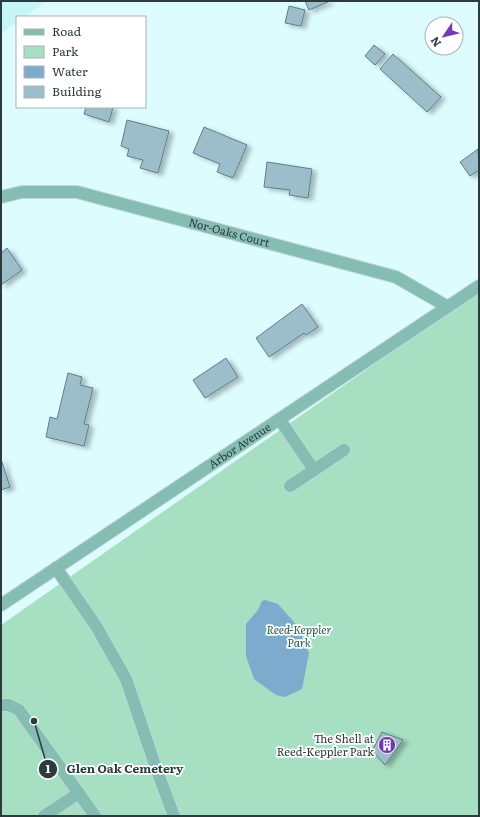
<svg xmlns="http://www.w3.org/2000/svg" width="480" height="817" font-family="Literata,serif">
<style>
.built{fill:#c4f5f9}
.green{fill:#a6dfc1}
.water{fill:#7cabce}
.building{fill:#9cbeca;stroke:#5e7e89;filter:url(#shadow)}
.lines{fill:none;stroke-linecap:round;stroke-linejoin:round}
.minor-casing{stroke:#bdd9db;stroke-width:14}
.minor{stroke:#85bdb2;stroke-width:12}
.labels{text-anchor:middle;stroke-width:3.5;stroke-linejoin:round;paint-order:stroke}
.street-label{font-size:11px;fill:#2c3b3d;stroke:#fff}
.park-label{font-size:11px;font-style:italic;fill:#1b5e42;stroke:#fff}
.poi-label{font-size:11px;fill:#2c3b3d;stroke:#fff;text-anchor:end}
.leader{fill:none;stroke:#2c3b3d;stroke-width:1.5}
.callout-dot{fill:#2c3b3d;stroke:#fff;stroke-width:1.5}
.mark-label{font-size:12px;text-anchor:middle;font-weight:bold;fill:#fff}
.callout-label{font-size:12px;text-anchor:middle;font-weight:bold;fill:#2c3b3d;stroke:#fff;stroke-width:3.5;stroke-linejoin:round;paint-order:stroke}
</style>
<defs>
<filter id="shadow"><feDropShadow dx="4.5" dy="2.5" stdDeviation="2" flood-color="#0004"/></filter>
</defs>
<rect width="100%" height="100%" fill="#ddfcfe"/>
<path class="built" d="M1 1H47L24 17H17V22L1 34Z"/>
<path class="green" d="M479 291V816H1V625Z"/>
<path class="water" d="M265 600 278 604 302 631 301 634 309 653 302 689 285 697 276 695 254 679 246 656V624L258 610 262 601Z"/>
<path class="building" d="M305 1H330L309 10Z
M289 6 305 10 301 26 285 23Z
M374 45 385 54 375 65 365 56Z
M393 54 441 97 427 112 380 69Z
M86 107H113L109 122 84 114Z
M127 120 169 131 158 173 140 168 143 160 127 156 129 149 121 146Z
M204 127 247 145 233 178 217 172 220 164 193 153Z
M478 149 479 170 470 176 460 162Z
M267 162 312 169 308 198 289 195 290 190 264 187Z
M7 248 22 270 1 285V253Z
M302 304 318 327 306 335 304 333 269 357 256 338Z
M226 358 238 377 205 398 193 380Z
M68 373 82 377 80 385 93 388 84 424 89 425 84 446 46 437 50 417 57 419Z
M1 459 10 487 1 490Z
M382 732 403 740 385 765 372 751Z"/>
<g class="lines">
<defs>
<g id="minor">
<path id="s1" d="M1 197 22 192H77L396 277 448 307"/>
<path d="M280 420 314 470 290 486"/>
<path d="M314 470 344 450"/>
<path d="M56 568 96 626 126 679 156 768 174 816"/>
<path id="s2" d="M1 605 479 286"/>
<path d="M1 705H9L19 710 95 816"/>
<path d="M44 816 79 793"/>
</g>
</defs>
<use href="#minor" class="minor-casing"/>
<use href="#minor" class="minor"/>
</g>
<defs>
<symbol id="building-disc" viewBox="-11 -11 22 22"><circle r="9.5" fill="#723bb2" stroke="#fff"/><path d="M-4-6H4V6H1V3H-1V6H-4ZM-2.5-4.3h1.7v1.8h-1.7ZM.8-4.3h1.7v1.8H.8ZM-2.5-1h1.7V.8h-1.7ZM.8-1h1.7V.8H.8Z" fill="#fff"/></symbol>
</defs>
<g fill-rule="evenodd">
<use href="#building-disc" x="377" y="735" width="20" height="20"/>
</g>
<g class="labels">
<g class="street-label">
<text dy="4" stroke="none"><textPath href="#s1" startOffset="234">Nor-Oaks Court</textPath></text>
<text dy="4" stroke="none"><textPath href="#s2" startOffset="287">Arbor Avenue</textPath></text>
</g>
<g class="park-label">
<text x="299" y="634">Reed-Keppler<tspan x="299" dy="13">Park</tspan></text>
</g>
<g class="poi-label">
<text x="374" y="743">The Shell at<tspan x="374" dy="13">Reed-Keppler Park</tspan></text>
</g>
</g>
<path class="leader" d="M34 721L48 769"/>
<g class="callout-dot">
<circle cx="34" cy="721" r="4"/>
<circle cx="48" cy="769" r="10"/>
</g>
<g class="mark-label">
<text x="48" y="773">1</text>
</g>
<g class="callout-label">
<text x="125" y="773">Glen Oak Cemetery</text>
</g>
<rect width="480" height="817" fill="none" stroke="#2c3b3d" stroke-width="4"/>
<rect x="16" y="16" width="130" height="92" fill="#ffffff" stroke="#abb1b1"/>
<rect x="24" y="29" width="20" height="6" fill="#85bdb2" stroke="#abb1b1"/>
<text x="52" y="36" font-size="12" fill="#2c3b3d">Road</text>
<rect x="24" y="46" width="20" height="12" fill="#a6dfc1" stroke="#abb1b1"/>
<text x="52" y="56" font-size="12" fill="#2c3b3d">Park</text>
<rect x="24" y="66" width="20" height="12" fill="#7cabce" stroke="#abb1b1"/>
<text x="52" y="76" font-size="12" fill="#2c3b3d">Water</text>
<rect x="24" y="86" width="20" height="12" fill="#9cbeca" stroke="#abb1b1"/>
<text x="52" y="96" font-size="12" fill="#2c3b3d">Building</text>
<g transform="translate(444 36) rotate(235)"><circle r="19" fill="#ffffff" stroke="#abb1b1"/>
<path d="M0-3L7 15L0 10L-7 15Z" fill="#723bb2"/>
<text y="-6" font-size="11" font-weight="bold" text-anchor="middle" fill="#2c3b3d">N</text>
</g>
</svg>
